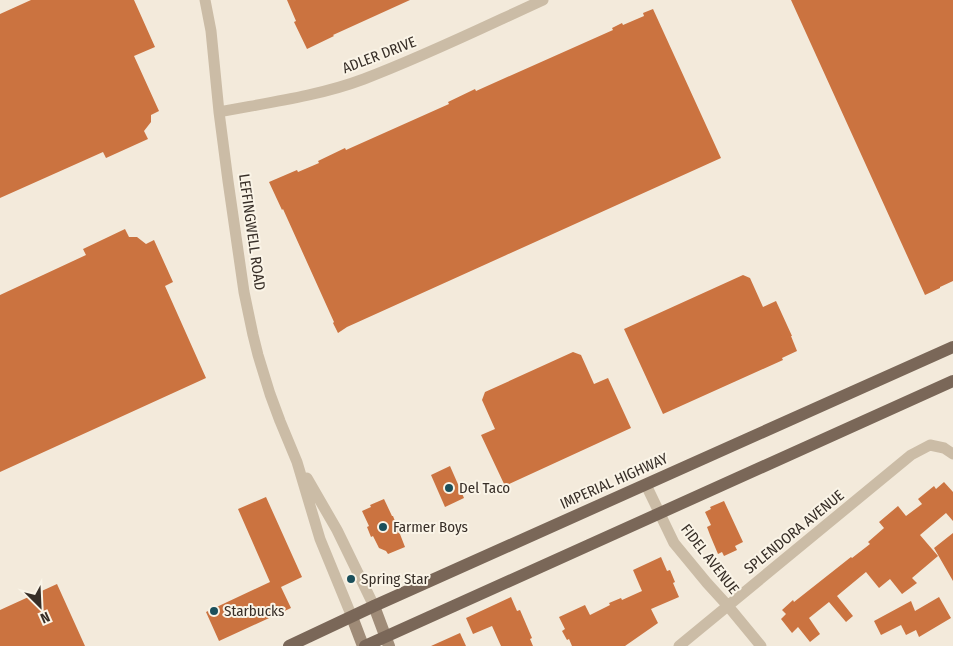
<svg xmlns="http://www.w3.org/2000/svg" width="953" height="646" font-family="'Fira Sans Condensed',sans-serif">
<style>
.building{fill:#cb7340}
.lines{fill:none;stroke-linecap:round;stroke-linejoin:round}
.minor{stroke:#cbbca6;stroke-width:11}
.secondary{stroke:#9f8b77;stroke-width:12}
.primary{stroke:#7a6758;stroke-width:12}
.poi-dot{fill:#1b4f5b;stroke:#faf4e7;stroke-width:2}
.labels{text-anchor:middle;stroke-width:4;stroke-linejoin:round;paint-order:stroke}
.street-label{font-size:15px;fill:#372e27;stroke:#faf4e7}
.poi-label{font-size:15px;fill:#372e27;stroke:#faf4e7;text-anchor:start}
</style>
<rect width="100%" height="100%" fill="#f3eadb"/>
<path class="building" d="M31 0H134L155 47 134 56 159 111 151 115V122L144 131 148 139 106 158 103 152 0 198V14Z
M287 0H410L333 35 334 36 307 49 294 22 296 21Z
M791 0H953V281L940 287V288L925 295Z
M653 9 721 158 347 327 338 333 333 323 334 322 283 209 282 210 269 182 297 170 298 172 319 163 318 161 345 148 346 150 449 104 448 102 475 89 476 91 613 30 612 28 622 23 623 25 644 16 643 13Z
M125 229 129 237H137L146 244 154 240 173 282 165 286 206 378 0 472V295L86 255 83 249Z
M743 275 750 278 763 307 776 301 792 336H791L797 351 782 358 783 360 663 414 624 329Z
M573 352 581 355 594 384 608 378 631 428 505 486 481 435 495 429 482 400 485 392Z
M450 466 464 498 445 507 431 475Z
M944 482 953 492V521L946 513 920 535 938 556 912 578 917 583 902 594 890 579 879 588 866 572 837 596 853 616 846 622 829 602 809 618 820 634 810 642 798 627 792 633 781 619 786 614 782 610 793 600 794 602 851 557 852 558 870 544 868 542 884 528 879 522 898 506 906 516 922 504 918 499 934 486 936 489Z
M266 497 302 577 281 587 291 608 219 641 206 612 270 582 238 509Z
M384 499 392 516H393L405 547 388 554 386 551 379 548 373 536 371 537 367 527 369 526 362 511 371 507 370 505Z
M724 501 743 542 735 546 737 550 724 556 722 552 718 554 710 535 707 527 711 525 705 512 711 509 710 507Z
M953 533V581L934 548Z
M661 557 667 571 670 570 675 582 673 583 679 597 651 609 658 623 625 646H572L569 639 567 640 562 631 565 629 559 617 585 605 590 615 610 605 609 603 621 598 622 600 642 591 633 570Z
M57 584 85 646H0V610Z
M511 597 517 611 520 610 532 638 530 639 533 646H501L492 626 473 634 466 618Z
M939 597 951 618 919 637 916 630 906 635 901 625 881 635 874 621 911 601 915 611Z
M460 633 466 646H431Z"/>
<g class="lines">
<path class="minor" d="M205 0 211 31 219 112 228 181 244 292 253 335 258 355 270 394 280 421 297 462 320 539 352 617
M219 112C266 103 319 96 364 79 425 56 484 27 543 0
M307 478 337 530 374 606
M646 485 674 543 707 583 728 606 761 646
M679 646 911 455 930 445 944 448 953 454"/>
<path class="secondary" d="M374 606 389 646
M352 617 363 646"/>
<path class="primary" d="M289 646 374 606 953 347
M365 646 953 381"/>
</g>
<g class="poi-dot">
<circle cx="449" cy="488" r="5"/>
<circle cx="383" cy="527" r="5"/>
<circle cx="351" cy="579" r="5"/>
<circle cx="214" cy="611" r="5"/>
</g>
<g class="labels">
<g class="street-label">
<text transform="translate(379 55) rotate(-21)" y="5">ADLER DRIVE</text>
<text transform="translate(252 232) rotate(82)" y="5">LEFFINGWELL ROAD</text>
<text transform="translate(614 481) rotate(-24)" y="5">IMPERIAL HIGHWAY</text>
<text transform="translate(794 532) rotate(-39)" y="5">SPLENDORA AVENUE</text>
<text transform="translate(710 559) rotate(52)" y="5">FIDEL AVENUE</text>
</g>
<g class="poi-label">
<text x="459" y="493">Del Taco</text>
<text x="393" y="532">Farmer Boys</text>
<text x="361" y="584">Spring Star</text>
<text x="224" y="616">Starbucks</text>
</g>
</g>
<g transform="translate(40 606) rotate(156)" stroke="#faf4e7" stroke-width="4" paint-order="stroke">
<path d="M0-4L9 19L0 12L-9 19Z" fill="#372e27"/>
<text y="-8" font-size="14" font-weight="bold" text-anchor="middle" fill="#372e27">N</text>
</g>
</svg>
